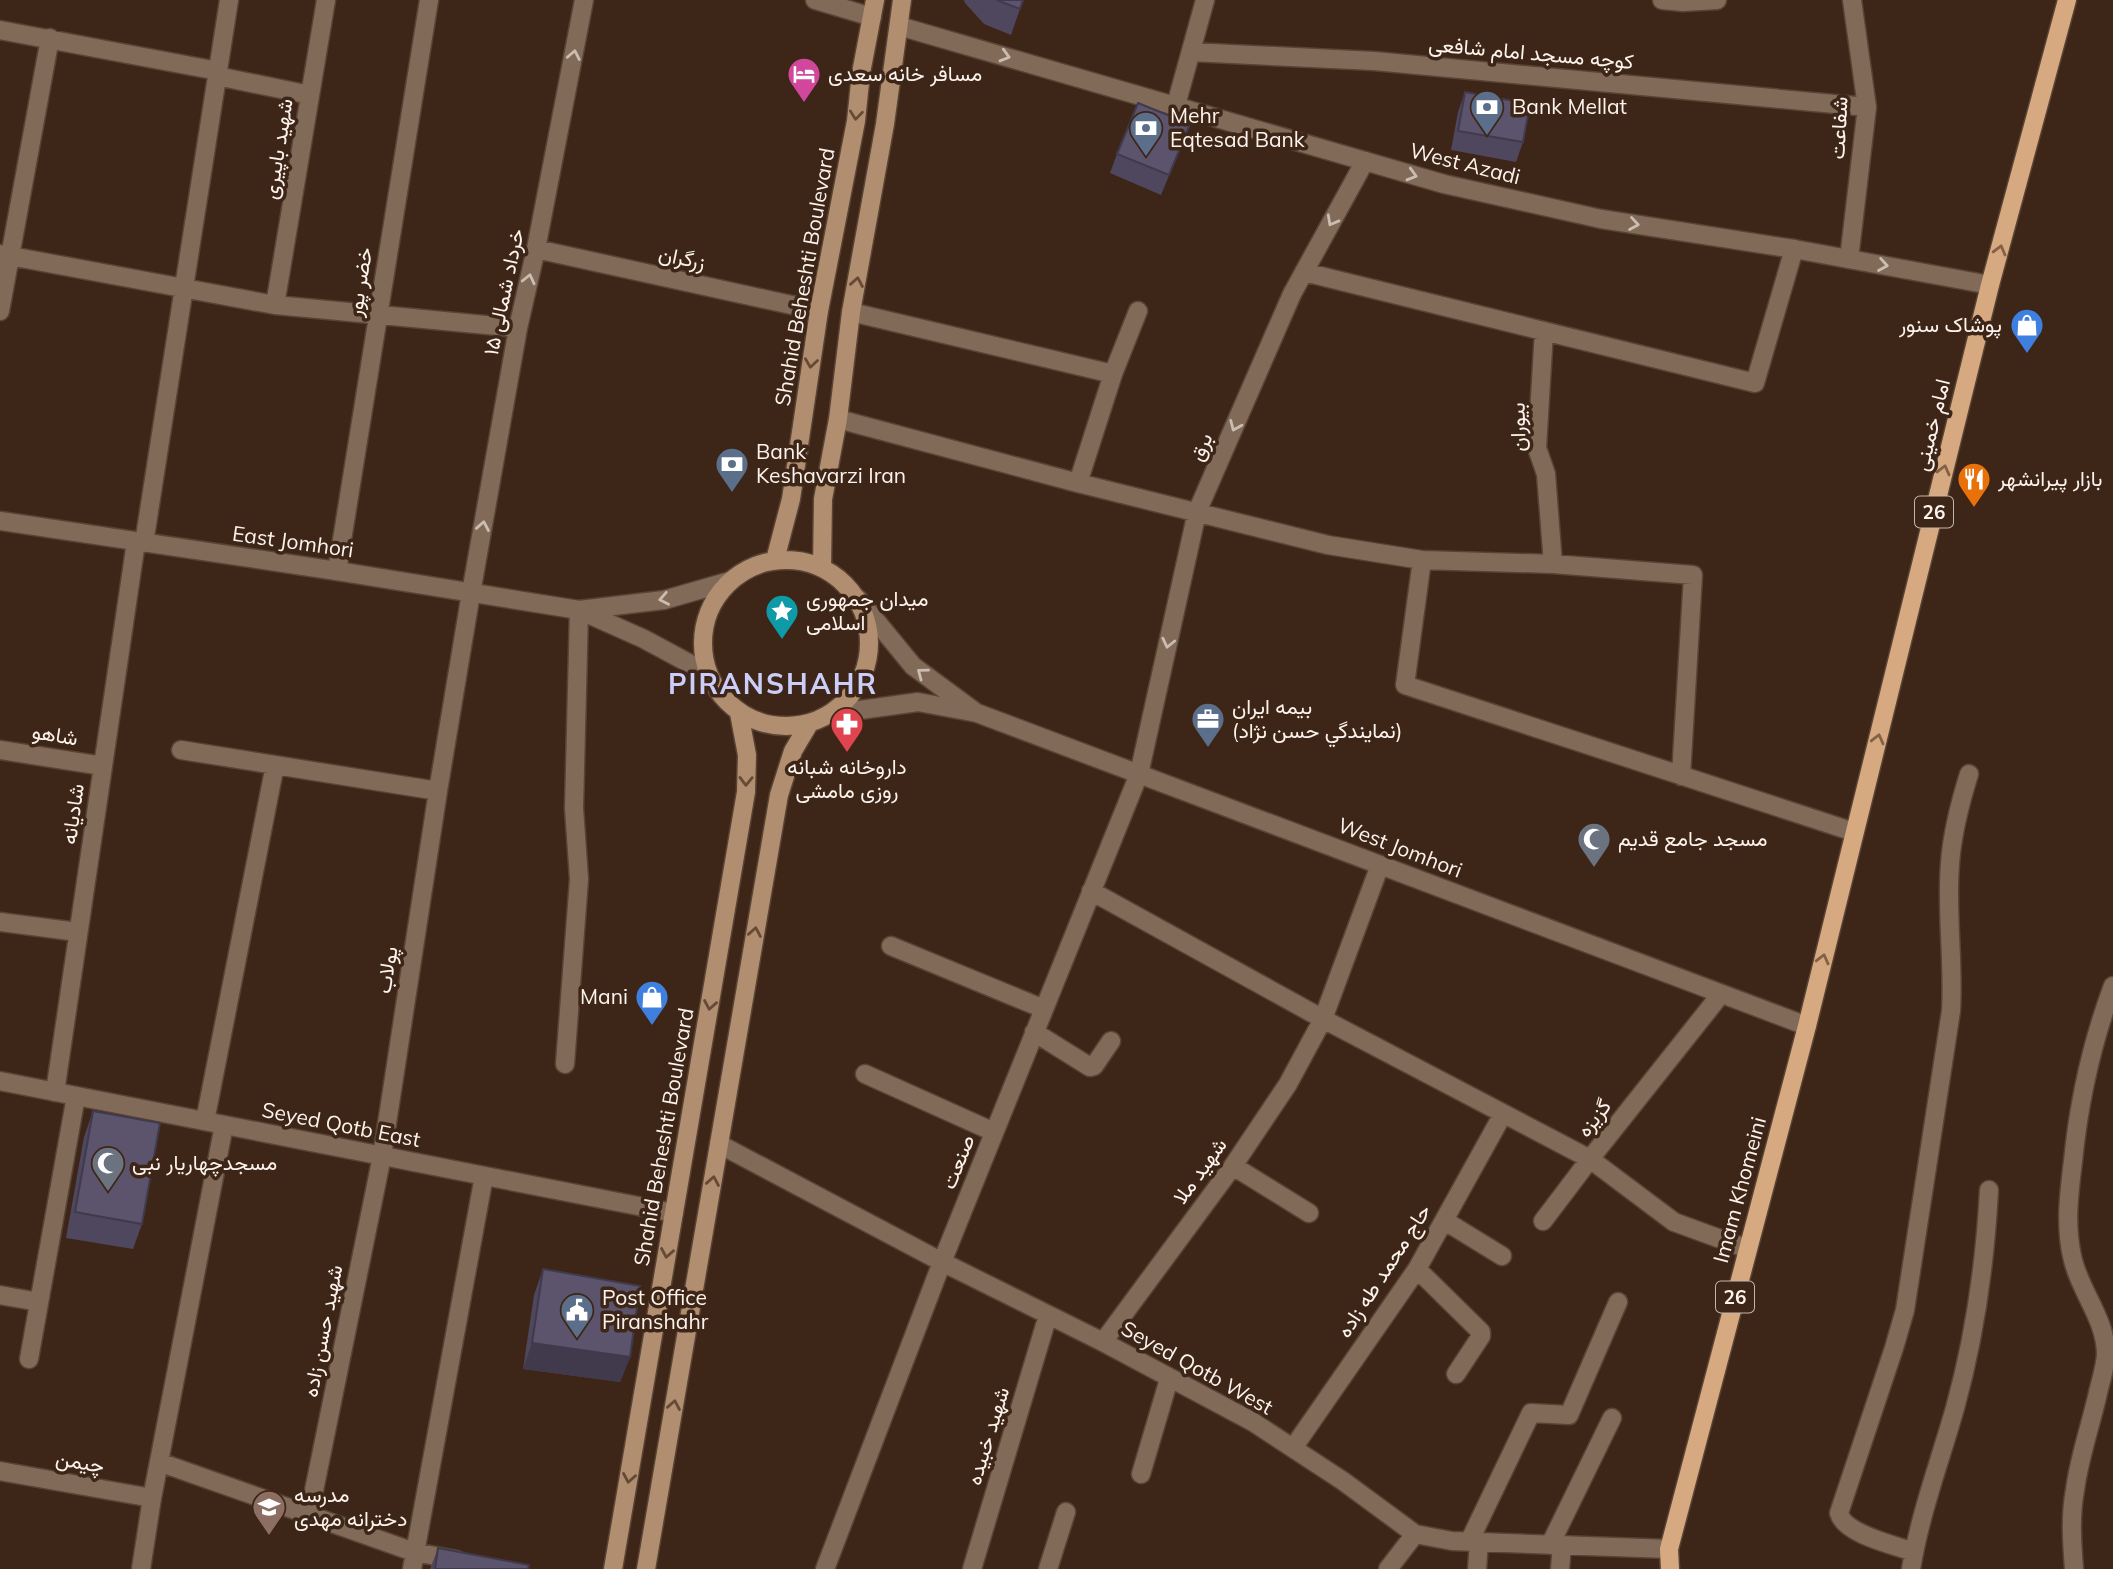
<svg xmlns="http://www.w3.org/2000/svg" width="2113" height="1569" font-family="Mulish,Vazirmatn,sans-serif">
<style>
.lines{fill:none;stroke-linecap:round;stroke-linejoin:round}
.minor-casing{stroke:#584335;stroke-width:21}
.tertiary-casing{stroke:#584335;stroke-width:21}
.secondary-casing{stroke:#584335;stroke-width:21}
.primary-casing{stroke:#584335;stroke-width:21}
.minor{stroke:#816b58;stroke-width:18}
.tertiary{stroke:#816b58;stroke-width:18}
.secondary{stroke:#b18e6f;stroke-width:18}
.primary{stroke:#d7a981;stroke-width:18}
.wall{fill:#4f475e}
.shaded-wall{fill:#403a4c}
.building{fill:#5c536d;stroke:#403a4c;stroke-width:2}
.oneway{stroke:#cbbdb1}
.oneway2{stroke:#664a36}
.oneway3{stroke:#826147}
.labels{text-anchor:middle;stroke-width:7;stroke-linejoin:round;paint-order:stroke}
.shield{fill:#3d2617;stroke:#c3b6ad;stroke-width:2}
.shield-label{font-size:19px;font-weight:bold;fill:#fdf3ed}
.street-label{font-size:21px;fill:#fdf3ed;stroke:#3d2617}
.poi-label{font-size:21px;fill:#fdf3ed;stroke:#3d2617;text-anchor:start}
.district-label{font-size:28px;font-weight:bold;letter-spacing:2px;fill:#cccefa;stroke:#3d2617}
</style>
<rect width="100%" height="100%" fill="#3d2617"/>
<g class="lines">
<defs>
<path id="minor" d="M1662 0 1683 2 1717 0
M0 30 218 71
M1191 52 1374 61 1867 107
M217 76 310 95
M1176 105 1205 0
M536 249 819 311
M0 254 275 305 518 328
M1849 259 1867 107 1852 0
M1304 272 1755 383 1794 249
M275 305 326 0
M0 311 50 38
M1544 331 1537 448 1546 474 1553 564
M1113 374 1138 311
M838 419 1078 483 1113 374 851 312
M1078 483 1328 545 1422 560
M144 543 229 0
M337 571 429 0
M0 750 103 766
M181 750 438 791
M1681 776 1693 575 1553 564 1422 560 1405 685 1854 832
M1380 865 1323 1019 1590 1159 1543 1221
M1091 891 1323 1019 1288 1084 1233 1166 1103 1342
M0 922 78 932
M891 946 1044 1009
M1721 994 1590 1159 1674 1222 1748 1249
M1034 1032 1090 1067 1094 1066 1111 1041
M565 1064 579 879 574 808 579 610
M865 1074 994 1132
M55 1092 136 542
M205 1121 275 765
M719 1144 942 1262 1103 1342 1253 1422 1343 1481 1415 1534 1452 1541 1669 1549
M1233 1166 1309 1213
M1445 1221 1502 1256
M1417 1269 1481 1332V1336L1456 1374
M0 1295 39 1302
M29 1359 76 1096
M1293 1448 1417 1269 1503 1114
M159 1462 414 1552 457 1560
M0 1471 152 1498
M1141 1474 1169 1379
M309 1515 382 1156 438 791 471 593 518 328 536 249 584 0
M1469 1542 1531 1413 1569 1415 1618 1302
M1550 1545 1612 1418
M1914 1552C1894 1545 1844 1534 1839 1513L1894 1348 1905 1310 1951 1011C1954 962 1946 913 1950 864 1952 833 1960 803 1969 774
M141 1569 152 1498 224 1125
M412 1569 484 1176
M825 1569 942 1262 1139 774 1197 512 1292 294 1365 161
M972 1569 1048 1315
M1048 1569 1066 1512
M1388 1569 1415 1534
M1477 1569 1479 1542
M1560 1569 1562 1545
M1911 1569C1920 1514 1940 1461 1955 1408 1975 1336 1985 1264 1989 1190
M2074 1569C2072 1543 2070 1516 2075 1490 2079 1459 2090 1427 2097 1397 2100 1383 2105 1369 2106 1355 2106 1318 2079 1291 2072 1256 2065 1224 2069 1194 2073 1161 2079 1101 2092 1042 2113 986"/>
<path id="tertiary" d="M815 0 872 17
M899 26 1444 184 1601 219 1794 249 1990 285
M0 521 337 571 579 610 644 639 707 673
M858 599 913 666 974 711
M579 610 664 600 730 581
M831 714 918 702 977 713 1807 1026
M0 1081 674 1213"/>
<path id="secondary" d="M703 643a83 83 0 1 1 166 0a83 83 0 1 1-166 0Z
M775 560 791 499 819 311 856 121 861 73 875 0
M822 568 823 499 838 419 851 312 885 124 902 0
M613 1569 746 792 747 755 739 713
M646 1569 779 795 793 751 809 724"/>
<path id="primary" d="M1670 1569 1669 1549 1807 1026 1990 285 2067 0"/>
</defs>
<use href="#minor" class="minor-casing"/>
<use href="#tertiary" class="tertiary-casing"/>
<use href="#secondary" class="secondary-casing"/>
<use href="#primary" class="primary-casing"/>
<use href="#minor" class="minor"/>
<use href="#tertiary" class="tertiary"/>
<use href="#secondary" class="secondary"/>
<use href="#primary" class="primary"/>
</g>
<path class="wall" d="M964 0H1023L1011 35 984 24 965 3Z
M1465 92 1523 142 1516 162 1451 150 1458 112Z
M1190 124 1161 195 1110 173 1117 154Z
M93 1111 142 1224 133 1249 66 1238 84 1137Z
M543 1269 630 1357 620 1382 523 1369 534 1295Z
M438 1548 528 1569H430Z"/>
<path class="shaded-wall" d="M1190 124 1183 144 1161 195 1169 175Z
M532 1343 630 1357 620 1382 523 1369Z"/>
<path class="building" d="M997 0H1023L1020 9Z
M1465 92 1530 104 1523 142 1458 131Z
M1138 103 1190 124 1169 175 1117 154Z
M93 1111 160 1123 142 1224 75 1212Z
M543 1269 640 1286 630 1357 532 1343Z
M438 1548 529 1565 528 1569H435Z"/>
<defs><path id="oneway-chevron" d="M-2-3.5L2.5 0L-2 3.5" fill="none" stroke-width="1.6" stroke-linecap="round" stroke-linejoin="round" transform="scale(1.75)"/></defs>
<g class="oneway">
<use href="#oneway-chevron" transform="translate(574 55) rotate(-79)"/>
<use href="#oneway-chevron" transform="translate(1005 56) rotate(16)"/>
<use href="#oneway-chevron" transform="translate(1412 175) rotate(16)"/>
<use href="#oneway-chevron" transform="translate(1332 221) rotate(119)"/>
<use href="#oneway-chevron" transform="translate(1634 224) rotate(9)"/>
<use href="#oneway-chevron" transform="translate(1883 265) rotate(10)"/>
<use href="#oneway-chevron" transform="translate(529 279) rotate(-77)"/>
<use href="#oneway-chevron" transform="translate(1235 426) rotate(113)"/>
<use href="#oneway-chevron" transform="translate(483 526) rotate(-80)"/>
<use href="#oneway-chevron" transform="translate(664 599) rotate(169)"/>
<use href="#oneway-chevron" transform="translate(1168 643) rotate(103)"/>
<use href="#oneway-chevron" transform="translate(922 673) rotate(-143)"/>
</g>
<g class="oneway2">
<use href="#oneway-chevron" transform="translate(856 115) rotate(96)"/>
<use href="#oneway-chevron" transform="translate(857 282) rotate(-80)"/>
<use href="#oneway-chevron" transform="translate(811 363) rotate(98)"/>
<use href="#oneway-chevron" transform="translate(746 781) rotate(91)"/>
<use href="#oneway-chevron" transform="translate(755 932) rotate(-80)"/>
<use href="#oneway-chevron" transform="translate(710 1005) rotate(100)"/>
<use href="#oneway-chevron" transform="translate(713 1181) rotate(-80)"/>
<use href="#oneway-chevron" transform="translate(667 1253) rotate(100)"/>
<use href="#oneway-chevron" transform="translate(674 1405) rotate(-80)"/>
<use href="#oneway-chevron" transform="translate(629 1478) rotate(100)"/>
</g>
<g class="oneway3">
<use href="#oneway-chevron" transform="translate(2000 250) rotate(-75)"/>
<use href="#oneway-chevron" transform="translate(1944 470) rotate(-76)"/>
<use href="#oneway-chevron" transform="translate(1878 739) rotate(-76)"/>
<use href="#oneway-chevron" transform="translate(1823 959) rotate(-76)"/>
</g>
<defs>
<symbol id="hotel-pin" viewBox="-11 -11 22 30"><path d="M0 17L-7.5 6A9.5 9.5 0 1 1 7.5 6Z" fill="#d1479c" stroke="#3d2617"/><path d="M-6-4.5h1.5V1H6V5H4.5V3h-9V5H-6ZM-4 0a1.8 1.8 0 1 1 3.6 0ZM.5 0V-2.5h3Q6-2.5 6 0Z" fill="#fff"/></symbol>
<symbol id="bank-pin" viewBox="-11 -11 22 30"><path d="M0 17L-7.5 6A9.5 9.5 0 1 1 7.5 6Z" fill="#5c6f8a" stroke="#3d2617"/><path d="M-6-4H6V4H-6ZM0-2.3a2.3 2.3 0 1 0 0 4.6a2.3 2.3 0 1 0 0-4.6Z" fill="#fff"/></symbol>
<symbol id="shop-pin" viewBox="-11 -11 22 30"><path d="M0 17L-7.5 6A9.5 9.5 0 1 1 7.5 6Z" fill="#3f7fe0" stroke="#3d2617"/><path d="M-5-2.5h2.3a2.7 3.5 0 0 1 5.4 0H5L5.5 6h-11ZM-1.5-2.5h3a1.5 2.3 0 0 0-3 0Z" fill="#fff"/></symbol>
<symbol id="restaurant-pin" viewBox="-11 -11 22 30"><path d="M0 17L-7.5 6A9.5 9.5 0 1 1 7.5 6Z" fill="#e8710a" stroke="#3d2617"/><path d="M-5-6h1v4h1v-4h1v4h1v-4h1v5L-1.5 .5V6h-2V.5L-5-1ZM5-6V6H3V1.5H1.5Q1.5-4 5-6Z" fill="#fff"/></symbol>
<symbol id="sight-pin" viewBox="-11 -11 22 30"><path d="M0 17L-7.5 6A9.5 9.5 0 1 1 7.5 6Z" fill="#0f9aa8" stroke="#3d2617"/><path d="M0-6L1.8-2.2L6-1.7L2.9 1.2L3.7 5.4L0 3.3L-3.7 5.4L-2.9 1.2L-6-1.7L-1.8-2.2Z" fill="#fff"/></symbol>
<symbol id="office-pin" viewBox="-11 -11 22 30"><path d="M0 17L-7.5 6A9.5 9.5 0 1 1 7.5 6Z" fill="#5c6f8a" stroke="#3d2617"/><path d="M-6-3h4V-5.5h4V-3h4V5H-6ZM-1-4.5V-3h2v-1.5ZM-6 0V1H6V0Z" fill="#fff"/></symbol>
<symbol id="pharmacy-pin" viewBox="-11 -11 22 30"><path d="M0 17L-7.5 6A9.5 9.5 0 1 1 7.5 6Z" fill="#e0444e" stroke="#3d2617"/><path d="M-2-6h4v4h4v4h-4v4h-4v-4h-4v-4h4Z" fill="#fff"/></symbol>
<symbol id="mosque-pin" viewBox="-11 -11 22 30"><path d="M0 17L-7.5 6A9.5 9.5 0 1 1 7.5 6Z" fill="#6b7280" stroke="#3d2617"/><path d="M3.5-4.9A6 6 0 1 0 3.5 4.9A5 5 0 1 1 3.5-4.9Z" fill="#fff"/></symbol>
<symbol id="civic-pin" viewBox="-11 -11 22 30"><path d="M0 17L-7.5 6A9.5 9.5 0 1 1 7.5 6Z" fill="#5c6f8a" stroke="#3d2617"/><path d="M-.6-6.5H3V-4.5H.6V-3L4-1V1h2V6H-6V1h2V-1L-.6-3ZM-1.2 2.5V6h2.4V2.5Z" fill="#fff"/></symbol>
<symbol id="school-pin" viewBox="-11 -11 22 30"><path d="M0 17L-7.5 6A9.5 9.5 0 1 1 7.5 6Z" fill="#8d6e63" stroke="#3d2617"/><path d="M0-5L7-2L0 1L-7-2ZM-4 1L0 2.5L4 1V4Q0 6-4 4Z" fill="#fff"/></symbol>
</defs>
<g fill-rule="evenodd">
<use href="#hotel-pin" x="785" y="55" width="38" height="52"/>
<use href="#bank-pin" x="1468" y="88" width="38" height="52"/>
<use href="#bank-pin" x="1127" y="109" width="38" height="52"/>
<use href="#shop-pin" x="2008" y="306" width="38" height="52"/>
<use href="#bank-pin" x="713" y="445" width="38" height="52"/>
<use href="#restaurant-pin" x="1955" y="460" width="38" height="52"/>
<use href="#sight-pin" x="763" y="592" width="38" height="52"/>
<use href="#office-pin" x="1189" y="700" width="38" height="52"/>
<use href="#pharmacy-pin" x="828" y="705" width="38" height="52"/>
<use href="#mosque-pin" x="1575" y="820" width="38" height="52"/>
<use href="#shop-pin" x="633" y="978" width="38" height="52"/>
<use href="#mosque-pin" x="89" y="1144" width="38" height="52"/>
<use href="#civic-pin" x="558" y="1291" width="38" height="52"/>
<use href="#school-pin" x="250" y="1488" width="38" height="52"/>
</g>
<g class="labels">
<g class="shield">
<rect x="1915" y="496.5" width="38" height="31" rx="5"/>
<rect x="1716" y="1281.5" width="38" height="31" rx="5"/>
</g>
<g class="shield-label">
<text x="1934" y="519">26</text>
<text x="1735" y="1304">26</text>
</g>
<g class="street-label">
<text transform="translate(1531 53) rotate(5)" y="7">کوچه مسجد امام شافعی</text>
<text transform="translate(1839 128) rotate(-87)" y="7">شفاعت</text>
<text transform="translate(278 149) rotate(-81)" y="7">شهید باپیری</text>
<text transform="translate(1465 164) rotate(14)" y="7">West Azadi</text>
<text transform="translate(682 258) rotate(12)" y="7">زرگران</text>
<text transform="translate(805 277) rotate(-80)" y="7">Shahid Beheshti Boulevard</text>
<text transform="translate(360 282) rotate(-81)" y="7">خضر پور</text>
<text transform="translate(504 292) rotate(-78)" y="7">۱۵ خرداد شمالی</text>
<text transform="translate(1932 425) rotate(-76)" y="7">امام خمینی</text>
<text transform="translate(1518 427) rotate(-91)" y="7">بیوران</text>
<text transform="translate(1201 447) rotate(-67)" y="7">برق</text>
<text transform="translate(293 542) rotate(8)" y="7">East Jomhori</text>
<text transform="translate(55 735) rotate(9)" y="7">شاهو</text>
<text transform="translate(73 814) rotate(-82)" y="7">شادیانه</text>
<text transform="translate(1400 848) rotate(21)" y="7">West Jomhori</text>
<text transform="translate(387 970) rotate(-81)" y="7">پولاب</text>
<text transform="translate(1594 1118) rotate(-52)" y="7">گزیزه</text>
<text transform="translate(341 1125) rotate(11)" y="7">Seyed Qotb East</text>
<text transform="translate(664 1137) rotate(-80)" y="7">Shahid Beheshti Boulevard</text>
<text transform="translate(958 1162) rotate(-68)" y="7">صنعت</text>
<text transform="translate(1200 1171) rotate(-54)" y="7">شهید ملا</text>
<text transform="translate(1740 1190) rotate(-75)" y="7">Imam Khomeini</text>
<text transform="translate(1384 1271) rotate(-57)" y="7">حاج محمد طه زاده</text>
<text transform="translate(323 1331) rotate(-79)" y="7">شهید حسن زاده</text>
<text transform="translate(1197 1368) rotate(29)" y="7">Seyed Qotb West</text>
<text transform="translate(988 1436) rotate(-73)" y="7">شهید خبیده</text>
<text transform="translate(80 1462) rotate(10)" y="7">چیمن</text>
</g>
<g class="poi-label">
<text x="828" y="81">مسافر خانه سعدی</text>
<text x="1512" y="114">Bank Mellat</text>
<text x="1170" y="123">Mehr<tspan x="1170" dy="24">Eqtesad Bank</tspan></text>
<text x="2002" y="332" text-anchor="end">پوشاک سنور</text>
<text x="756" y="459">Bank<tspan x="756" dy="24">Keshavarzi Iran</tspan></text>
<text x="1998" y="486">بازار پیرانشهر</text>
<text x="806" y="606">میدان جمهوری<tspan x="806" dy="24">اسلامی</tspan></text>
<text x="1232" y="714">بيمه ايران<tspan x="1232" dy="24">(نمايندگي حسن نژاد)</tspan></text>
<text x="847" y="774" text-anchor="middle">داروخانه شبانه<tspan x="847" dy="24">روزی مامشی</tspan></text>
<text x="1618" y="846">مسجد جامع قدیم</text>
<text x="628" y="1004" text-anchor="end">Mani</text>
<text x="132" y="1170">مسجدچهاریار نبی</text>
<text x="602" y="1305">Post Office<tspan x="602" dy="24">Piranshahr</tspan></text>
<text x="294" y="1502">مدرسه<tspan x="294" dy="24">دخترانه مهدی</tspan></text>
</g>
<g class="district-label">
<text x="773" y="694">PIRANSHAHR</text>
</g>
</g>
</svg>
